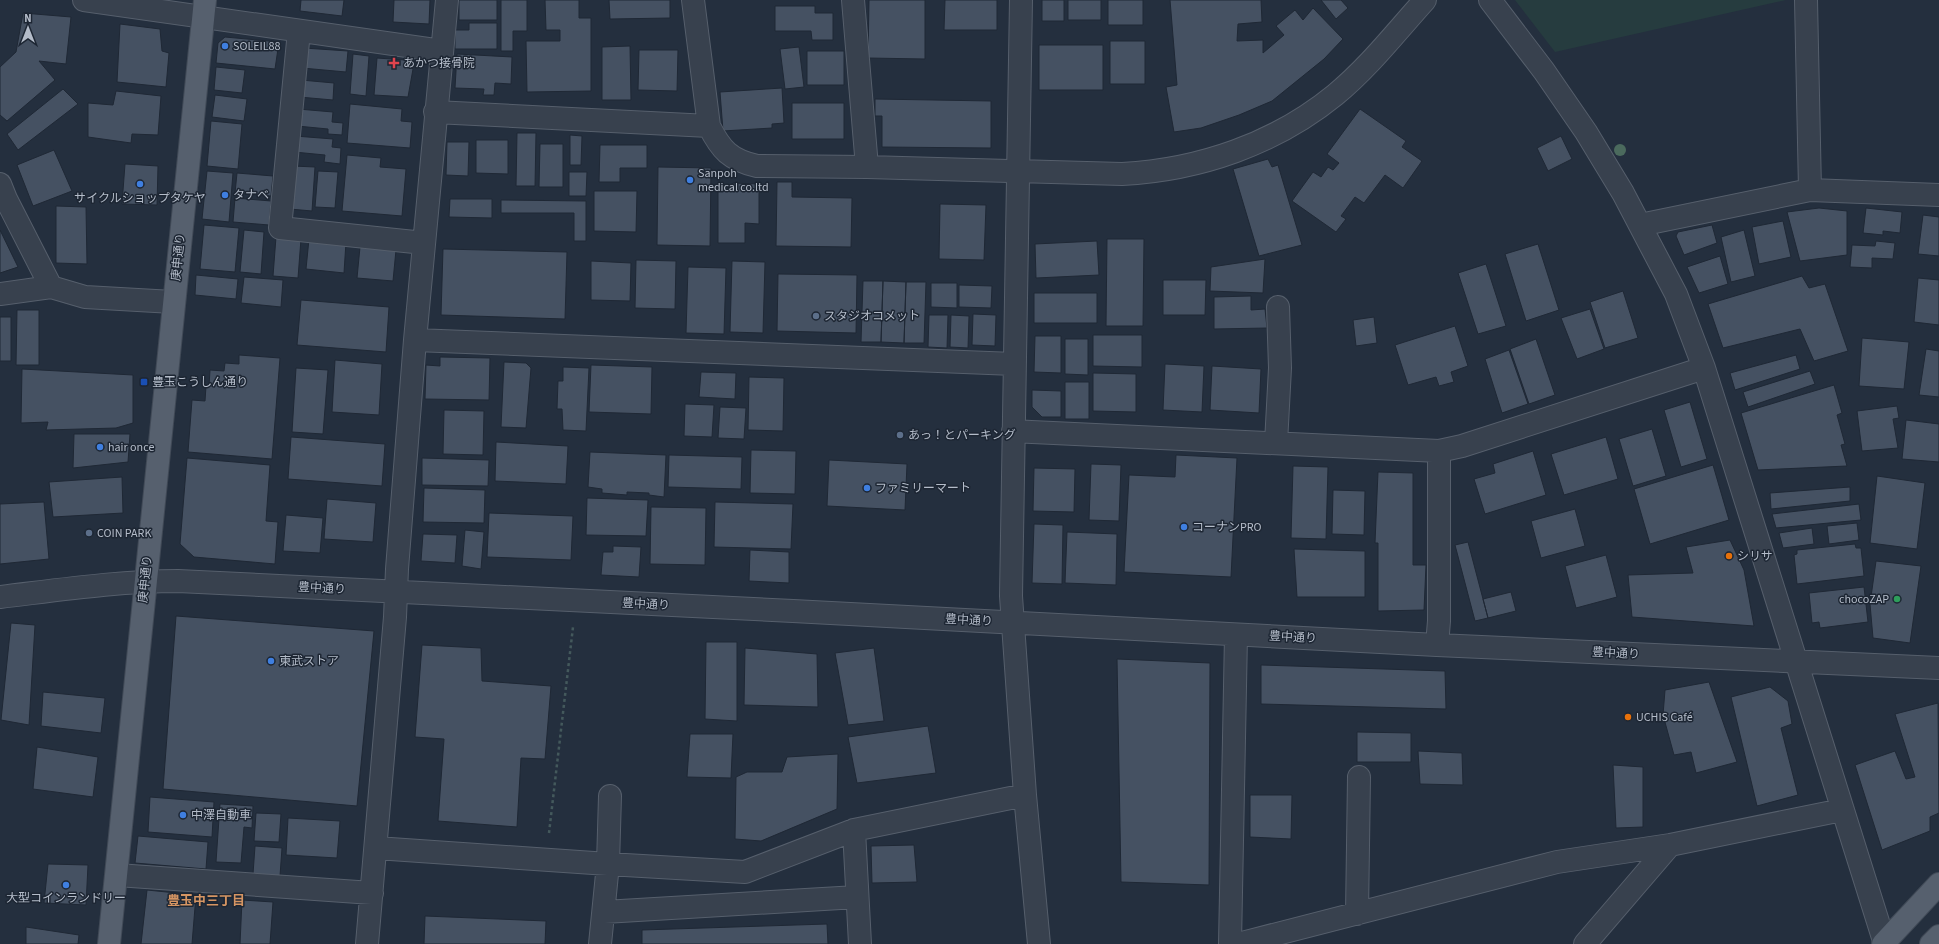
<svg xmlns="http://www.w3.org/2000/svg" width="1939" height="944" font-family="'Source Sans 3','Noto Sans JP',sans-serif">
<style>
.green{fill:#263c3f}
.building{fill:#455162;stroke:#1f2835}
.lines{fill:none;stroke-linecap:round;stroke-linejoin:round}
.minor-casing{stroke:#565f6c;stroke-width:24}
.major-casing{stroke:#414a57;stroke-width:24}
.path{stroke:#44595c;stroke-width:2.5;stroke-dasharray:3 3;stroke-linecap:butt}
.minor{stroke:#38414e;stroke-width:22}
.major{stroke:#56606e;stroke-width:22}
.tree{fill:#4b6a5d}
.shop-dot{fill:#3f7fe0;stroke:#1d2633;stroke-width:1.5}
.health-dot{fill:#e0444e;stroke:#1d2633;stroke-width:1.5}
.service-dot{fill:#5c6f8a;stroke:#1d2633;stroke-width:1.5}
.transit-dot{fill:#1a4fb4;stroke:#1d2633;stroke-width:1.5}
.food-dot{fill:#e8710a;stroke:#1d2633;stroke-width:1.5}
.leisure-dot{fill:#2e9e5b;stroke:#1d2633;stroke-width:1.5}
.labels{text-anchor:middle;stroke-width:3;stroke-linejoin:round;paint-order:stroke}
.poi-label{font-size:12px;fill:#b4bcc9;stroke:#1d2633;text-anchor:start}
.street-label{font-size:12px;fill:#b4bcc9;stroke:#1d2633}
.neighbourhood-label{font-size:13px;font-weight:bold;fill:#d59563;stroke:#1d2633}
</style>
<rect width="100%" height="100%" fill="#242f3e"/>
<path class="green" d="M1515 0H1786L1555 52Z"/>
<path class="building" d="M301 0H344L342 16 300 11Z
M394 0H430L429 24 393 22Z
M459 0H497V20H459Z
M501 0H527V31H513V51H501Z
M545 0H579V18H591V91L527 92 526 41H560V30H546Z
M609 0H670V18L610 19Z
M869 0H925V59L868 58Z
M945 0H997V30H944Z
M1042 0H1064V21H1042Z
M1068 0H1101V20H1068Z
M1108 0H1143V25H1108Z
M1170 0H1261L1262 22 1238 24 1237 41 1263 40V53L1284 35 1276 26 1295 10 1303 20 1313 8 1343 39 1324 59 1272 101 1239 115 1201 128 1174 132 1166 87 1177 85Z
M1321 0H1341L1348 8 1336 19Z
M775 6H815V13H833V40H812L811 31H775Z
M23 13 71 17 66 64 39 61 55 80 7 121 0 115V67L16 52Z
M469 23H497V49H455V30H469Z
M120 24 160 29 162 51 169 53 166 87 117 82Z
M225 37 279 42 275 69 216 63 218 43Z
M1110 41H1145V84H1110Z
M1039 45H1103V90H1039Z
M630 46 631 100H602V47Z
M799 47 804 87 785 89 780 49Z
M304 48 348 51 346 72 302 68Z
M639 50H678L677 91 638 90Z
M807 51H844V85H807Z
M353 54 369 56 366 96 350 94Z
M457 54 512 57 511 84 495 83 494 95H483L484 89 455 88Z
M377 58 405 60 413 69 408 97 374 95Z
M216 67 245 70 242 93 214 90Z
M301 80 334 83 333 100 299 97Z
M782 88 784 123 772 124V128L723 131 720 92Z
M63 89 78 104 18 150 7 134Z
M116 91 161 96 158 135 132 134 131 143 88 137V103L113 105Z
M215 95 247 99 244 121 212 117Z
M875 99 991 101V148L882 147V116H875Z
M792 103H844V139H792Z
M350 104 402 109 401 121 412 122 410 148 347 143Z
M298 109 333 112 332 122 343 123 342 135 328 134V129L297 126Z
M1360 109 1406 141 1402 147 1422 161 1403 188 1385 175 1364 203 1355 197 1341 216 1346 219 1336 232 1292 201 1313 172 1321 177 1328 167 1333 170 1339 163 1327 154Z
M211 121 242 124 238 169 207 166Z
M517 133H536L535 186H516Z
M570 135 582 136 581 165H570Z
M295 136 333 139 332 147 341 148 340 164 324 162 325 155 294 152Z
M1561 136 1572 159 1548 171 1537 148Z
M476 140H508V174L476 173Z
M447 142H469L468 176 446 175Z
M540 144H563V187H539Z
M600 145H647V168H620V182H599Z
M54 150 72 191 33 206 17 165Z
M347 155 381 158 380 167 406 169 402 216 342 211Z
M1268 159 1272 167 1278 165 1302 245 1259 256 1233 169Z
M125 164 158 166 157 205 122 204Z
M293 166 315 167 312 211 290 209Z
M658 167 711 168 710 246 657 245Z
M207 171 233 173 229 222 202 219Z
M318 171 338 172 335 208 315 207Z
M569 172H587L586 196H569Z
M237 173 273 176 271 196 235 193Z
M777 182H792V197L852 198 851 247 776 246Z
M733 183 759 184V224L745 223V243H718V191H733Z
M594 191H637L636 232 594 231Z
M235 198 271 201 269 225 233 222Z
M450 199H492V218L449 217Z
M501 200 586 201V241H574V213H501Z
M940 204 986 205 984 260 939 259Z
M56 206 86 207 87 264 56 263Z
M1819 208 1847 211V255L1800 261 1787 212Z
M1866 208 1902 212 1900 233 1883 231V235L1863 233Z
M1923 215 1939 217V256L1918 254Z
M1783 221 1791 257 1759 264 1752 227Z
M204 225 239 228 235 272 200 269Z
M1712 225 1717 243 1684 255 1676 236 1678 232Z
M0 230 18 267 0 273Z
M244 230 264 232 261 274 240 272Z
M1744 230 1755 276 1731 282 1721 237Z
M276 237 301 239 298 278 273 276Z
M309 239 346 242 344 273 306 269Z
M1107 239H1144L1143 326H1106Z
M1097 241 1099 275 1036 278 1035 244Z
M1876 241 1895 243 1893 259 1872 258V268L1850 267 1852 245 1875 246Z
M1538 244 1559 310 1526 321 1505 254Z
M360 247 396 250 393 281 357 278Z
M443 249 567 252 565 319 441 315Z
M1720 256 1728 284 1699 293 1687 267Z
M1265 259 1263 293 1210 291 1211 267Z
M636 260 676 261 675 309 635 308Z
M591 261 631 263 630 301 591 300Z
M732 261 765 262 763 333 730 332Z
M1486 264 1506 326 1478 334 1458 273Z
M688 267 726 268 724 334 686 333Z
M778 274 857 275 856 333 777 331Z
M196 275 238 279 236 299 195 295Z
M1802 276 1809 288 1825 284 1848 351 1814 361 1800 329 1723 348 1708 304Z
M244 277 283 280 281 307 241 303Z
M1918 278 1939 280V325L1914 322Z
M1163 280H1206L1205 315H1163Z
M863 281H883L881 342H861Z
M883 281 906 282 904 343 881 342Z
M906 282H926L924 343H904Z
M931 283H957V308L931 307Z
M959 285 992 286 991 308 959 307Z
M1623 291 1638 338 1605 348 1590 302Z
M1034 293H1097V323H1034Z
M1251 296V310L1265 309 1267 328 1214 329V297Z
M301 300 389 307 386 352 297 345Z
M1590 309 1604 349 1577 359 1561 318Z
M17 310H39V365H16Z
M973 314 996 315 995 346 972 345Z
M929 315H948L947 348 928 347Z
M951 315 969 316 968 348 950 347Z
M0 317H11V361H0Z
M1374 317 1377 343 1356 346 1353 320Z
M1455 326 1468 366 1451 372 1454 382 1439 386 1436 377 1408 385 1395 345Z
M1093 335H1142V367L1093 366Z
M1035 336H1061V373L1034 372Z
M1862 338 1909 342 1904 389 1859 386Z
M1065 339H1088V375L1065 374Z
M1536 339 1555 395 1529 404 1510 349Z
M1926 349 1939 351V397L1919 395Z
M1509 350 1528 404 1502 413 1485 359Z
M239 355 280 358 272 459 188 452 192 400 205 401 206 386H209L210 370 224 371 225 363 239 364Z
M1796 355 1800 369 1735 390 1730 373Z
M440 357 490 358 489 400 425 399 426 365 440 366Z
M335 360 382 364 379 415 332 412Z
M504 362 526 363 531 368 526 428 501 427Z
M1165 364 1204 366 1202 412 1163 410Z
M591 365 652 367 651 414 589 412Z
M1212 366 1261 369 1259 413 1210 410Z
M563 367 589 368 586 431 563 430 562 409H557L558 381H563Z
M296 368 328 370 323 434 292 432Z
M22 369 133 375V423L116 428 46 430 48 422 21 423Z
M1810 371 1815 384 1748 407 1743 392Z
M701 372 736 373 735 399 699 397Z
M1093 373 1136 374V412L1093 411Z
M749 377 784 378 783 431 748 430Z
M1065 382H1089V419H1065Z
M1834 385 1842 413 1837 415 1845 444 1841 445 1847 466 1758 470 1741 413Z
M1032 390 1061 391V417H1042L1032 407Z
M1690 402 1707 459 1681 467 1664 410Z
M685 404 714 405 712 437 684 436Z
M1897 406 1899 418 1893 419 1898 448 1862 451 1857 411Z
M720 407 746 408 744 439 718 438Z
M444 410 484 411 483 455 443 454Z
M1906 420 1939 424V462L1902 459Z
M1652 429 1666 476 1633 486 1619 439Z
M74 434H130L128 462 73 468Z
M291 437 385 444 382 486 288 479Z
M1606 437 1618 479 1564 495 1551 454Z
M496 442 568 446 566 484 495 481Z
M751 450 796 451 795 494 750 493Z
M1533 451 1546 495 1485 514 1474 479 1495 473 1493 464Z
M590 452 666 455 664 497 649 495V493L627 492V495L602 493V489L588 487Z
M669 455 742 457 741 489 668 487Z
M1176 455 1237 458 1231 577 1124 572 1129 475 1175 477Z
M187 458 270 465 266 521 278 522 275 564 194 557 180 544Z
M422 458 489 460 488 486 422 485Z
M829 460 907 464 905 510 827 506Z
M1091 464 1121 465 1119 521 1089 520Z
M1713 465 1729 520 1650 544 1634 489Z
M1293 466 1328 467 1326 539 1291 538Z
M1034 468 1075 469 1074 512 1033 511Z
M1378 472 1413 473V565H1426L1424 610 1378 611V543H1375Z
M1877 476 1925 483 1917 549 1870 543Z
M122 477 123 513 53 517 49 482Z
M1850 487V501L1771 509 1770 493Z
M424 488 485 490 484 523 423 522Z
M1333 490 1365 491 1364 535 1332 534Z
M587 498 648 500 646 536 586 535Z
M327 499 376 503 373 542 324 539Z
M44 502 49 559 0 564V504Z
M715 502 793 504 791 549 714 547Z
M1859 504 1861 520 1776 528 1772 514Z
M651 507 706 508 705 565 650 564Z
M1575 509 1585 546 1541 558 1531 521Z
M489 513 573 516 571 560 487 557Z
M286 515 323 518 320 553 283 551Z
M1857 523 1859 540 1829 544 1827 526Z
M1034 524 1063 525 1062 584 1032 583Z
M1812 528 1814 544 1783 548 1779 533Z
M465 530 484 532 481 569 462 566Z
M1067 532 1117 534 1116 585 1065 583Z
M423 534 457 535 455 563 421 561Z
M1730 540 1744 570 1754 626 1632 617 1628 575 1693 573 1686 547Z
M1468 542 1488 618 1475 621 1455 545Z
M1855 544 1856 548H1861L1864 576 1797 584 1794 555 1797 554V550Z
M613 546 641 547 639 577 601 575 603 552H613Z
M1294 549 1365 551V597H1297Z
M750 550 789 552V583L749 581Z
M1606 555 1617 597 1576 608 1565 566Z
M1876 561 1921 566 1910 643 1873 638 1870 604Z
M1864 587 1868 622 1820 628 1819 622 1812 623 1809 593Z
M1511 592 1516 611 1488 618 1483 599Z
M176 616 374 631 357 806 163 789Z
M11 623 35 625 29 725 1 720Z
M706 642H737V721L705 719Z
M422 645 481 648 482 681 551 686 545 759 521 758 517 827 438 821 444 739 415 737Z
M745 648 817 654 818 707 744 705Z
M874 648 884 721 848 725 835 653Z
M1117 659 1210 663 1209 885 1121 882Z
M1261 665 1445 671 1446 709 1261 704Z
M1709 682 1737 762 1696 773 1691 752 1674 755 1663 715 1665 690Z
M1770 687 1788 701 1792 724 1781 728 1798 795 1757 806 1731 697Z
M43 692 105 698 101 733 41 726Z
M1938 703 1939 813 1930 817V831L1882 850 1855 765 1895 751 1906 779 1915 777 1895 714Z
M928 726 936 773 857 783 848 737Z
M1357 732 1411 733V762H1357Z
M690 734H733L731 778 687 777Z
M37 747 98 757 93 797 33 789Z
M1418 751 1462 753 1463 785 1420 784Z
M838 754 837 809 761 841 735 839 736 777 747 772H782L787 757Z
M1613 765 1643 767V827L1616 828Z
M1250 795H1292L1291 839 1250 837Z
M150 797 214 802 212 837 148 832Z
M220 804 253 806 252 828 244 827 241 863 216 862Z
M256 813 281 814 279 842 254 841Z
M288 818 340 821 337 858 286 855Z
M138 836 208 842 206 869 135 863Z
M914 845 917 882 872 883 871 846Z
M255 846 282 848 280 876 253 874Z
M48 864 88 865 86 905 44 903Z
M147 890 196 895 192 944H141Z
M242 900 273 902 270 944H240Z
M425 916 546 921 545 944H424Z
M827 924 828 944H642V930Z
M26 927 79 935 78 944H26Z"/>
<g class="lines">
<defs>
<path id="minor" d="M84 0 442 51
M693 0 709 126C721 150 730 160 757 166L867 167 1122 174C1199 170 1275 144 1335 95 1369 67 1396 32 1425 0
M853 0 867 167
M1021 0 1011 596 1025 795 1039 944
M1490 0 1544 71 1586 132 1623 193 1676 294 1704 368 1885 944
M1806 0 1810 190
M299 31 280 228 424 243
M435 112 709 126
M0 184 6 199 51 287
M1640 225 1810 190 1939 195
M0 294 51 287 85 297 173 302
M415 340 1014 364
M1013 431 1439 451 1462 446 1704 368
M1276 443 1280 368 1278 307
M0 597C59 590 119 581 178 581L793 611 1437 645 1939 668
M1437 645 1439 621V451
M854 830 860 944
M376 848 608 864 745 872 854 830 1025 795
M117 875 372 893
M604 912 857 897
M1357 914 1359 777
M367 944 395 617 397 569 415 340 447 0
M600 944 608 864 610 796
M1230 944 1236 635
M1238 944 1557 862 1670 845 1842 810
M1585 944 1670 845"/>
<path id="major" d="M109 944 205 0
M1883 944 1939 884
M1931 944 1939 936"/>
</defs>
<use href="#minor" class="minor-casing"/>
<use href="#major" class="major-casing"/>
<path class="path" d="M549 833 573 627"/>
<use href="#minor" class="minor"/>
<use href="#major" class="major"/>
</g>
<circle class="tree" cx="1620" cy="150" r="6"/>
<g class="shop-dot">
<circle cx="225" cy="46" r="4"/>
<circle cx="690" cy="180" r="4"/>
<circle cx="140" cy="184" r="4"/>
<circle cx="225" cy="195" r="4"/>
<circle cx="100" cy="447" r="4"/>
<circle cx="867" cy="488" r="4"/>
<circle cx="1184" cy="527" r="4"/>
<circle cx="271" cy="661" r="4"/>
<circle cx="183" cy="815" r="4"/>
<circle cx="66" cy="885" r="4"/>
</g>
<path class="health-dot" d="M392 57h4v4h4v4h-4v4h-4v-4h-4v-4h4z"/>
<g class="service-dot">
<circle cx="816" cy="316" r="4"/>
<circle cx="900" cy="435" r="4"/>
<circle cx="89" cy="533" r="4"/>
</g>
<rect class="transit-dot" x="140" y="378" width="8" height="8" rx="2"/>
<g class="food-dot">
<circle cx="1729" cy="556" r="4"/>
<circle cx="1628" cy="717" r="4"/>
</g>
<circle class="leisure-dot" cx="1897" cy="599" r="4"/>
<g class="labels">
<g class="poi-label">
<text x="233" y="50">SOLEIL88</text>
<text x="403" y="67">あかつ接骨院</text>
<text x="698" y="177">Sanpoh<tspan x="698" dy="14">medical co.ltd</tspan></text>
<text x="233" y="199">タナベ</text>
<text x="140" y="202" text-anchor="middle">サイクルショップタケヤ</text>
<text x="824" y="320">スタジオコメット</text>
<text x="152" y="386">豊玉こうしん通り</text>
<text x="908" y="439">あっ！とパーキング</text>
<text x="108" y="451">hair once</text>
<text x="875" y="492">ファミリーマート</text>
<text x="1192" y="531">コーナンPRO</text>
<text x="97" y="537">COIN PARK</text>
<text x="1737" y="560">シリサ</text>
<text x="1889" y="603" text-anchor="end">chocoZAP</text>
<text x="279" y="665">東武ストア</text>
<text x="1636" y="721">UCHIS Café</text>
<text x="191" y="819">中澤自動車</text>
<text x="66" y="902" text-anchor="middle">大型コインランドリー</text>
</g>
<g class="street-label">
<text transform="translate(178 257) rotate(-84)" y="4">庚申通り</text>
<text transform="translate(145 579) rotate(-84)" y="4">庚申通り</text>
<text transform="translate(322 588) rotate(3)" y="4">豊中通り</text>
<text transform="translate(646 604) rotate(3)" y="4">豊中通り</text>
<text transform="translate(969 620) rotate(3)" y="4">豊中通り</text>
<text transform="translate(1293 637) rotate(3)" y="4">豊中通り</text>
<text transform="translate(1616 653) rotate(3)" y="4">豊中通り</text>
</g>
<g class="neighbourhood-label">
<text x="206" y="905">豊玉中三丁目</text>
</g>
</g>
<g transform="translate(28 28)" stroke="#1d2633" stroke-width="3" paint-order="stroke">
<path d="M0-3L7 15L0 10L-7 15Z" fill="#b4bcc9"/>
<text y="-6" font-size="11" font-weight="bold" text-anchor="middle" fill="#b4bcc9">N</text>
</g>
</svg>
